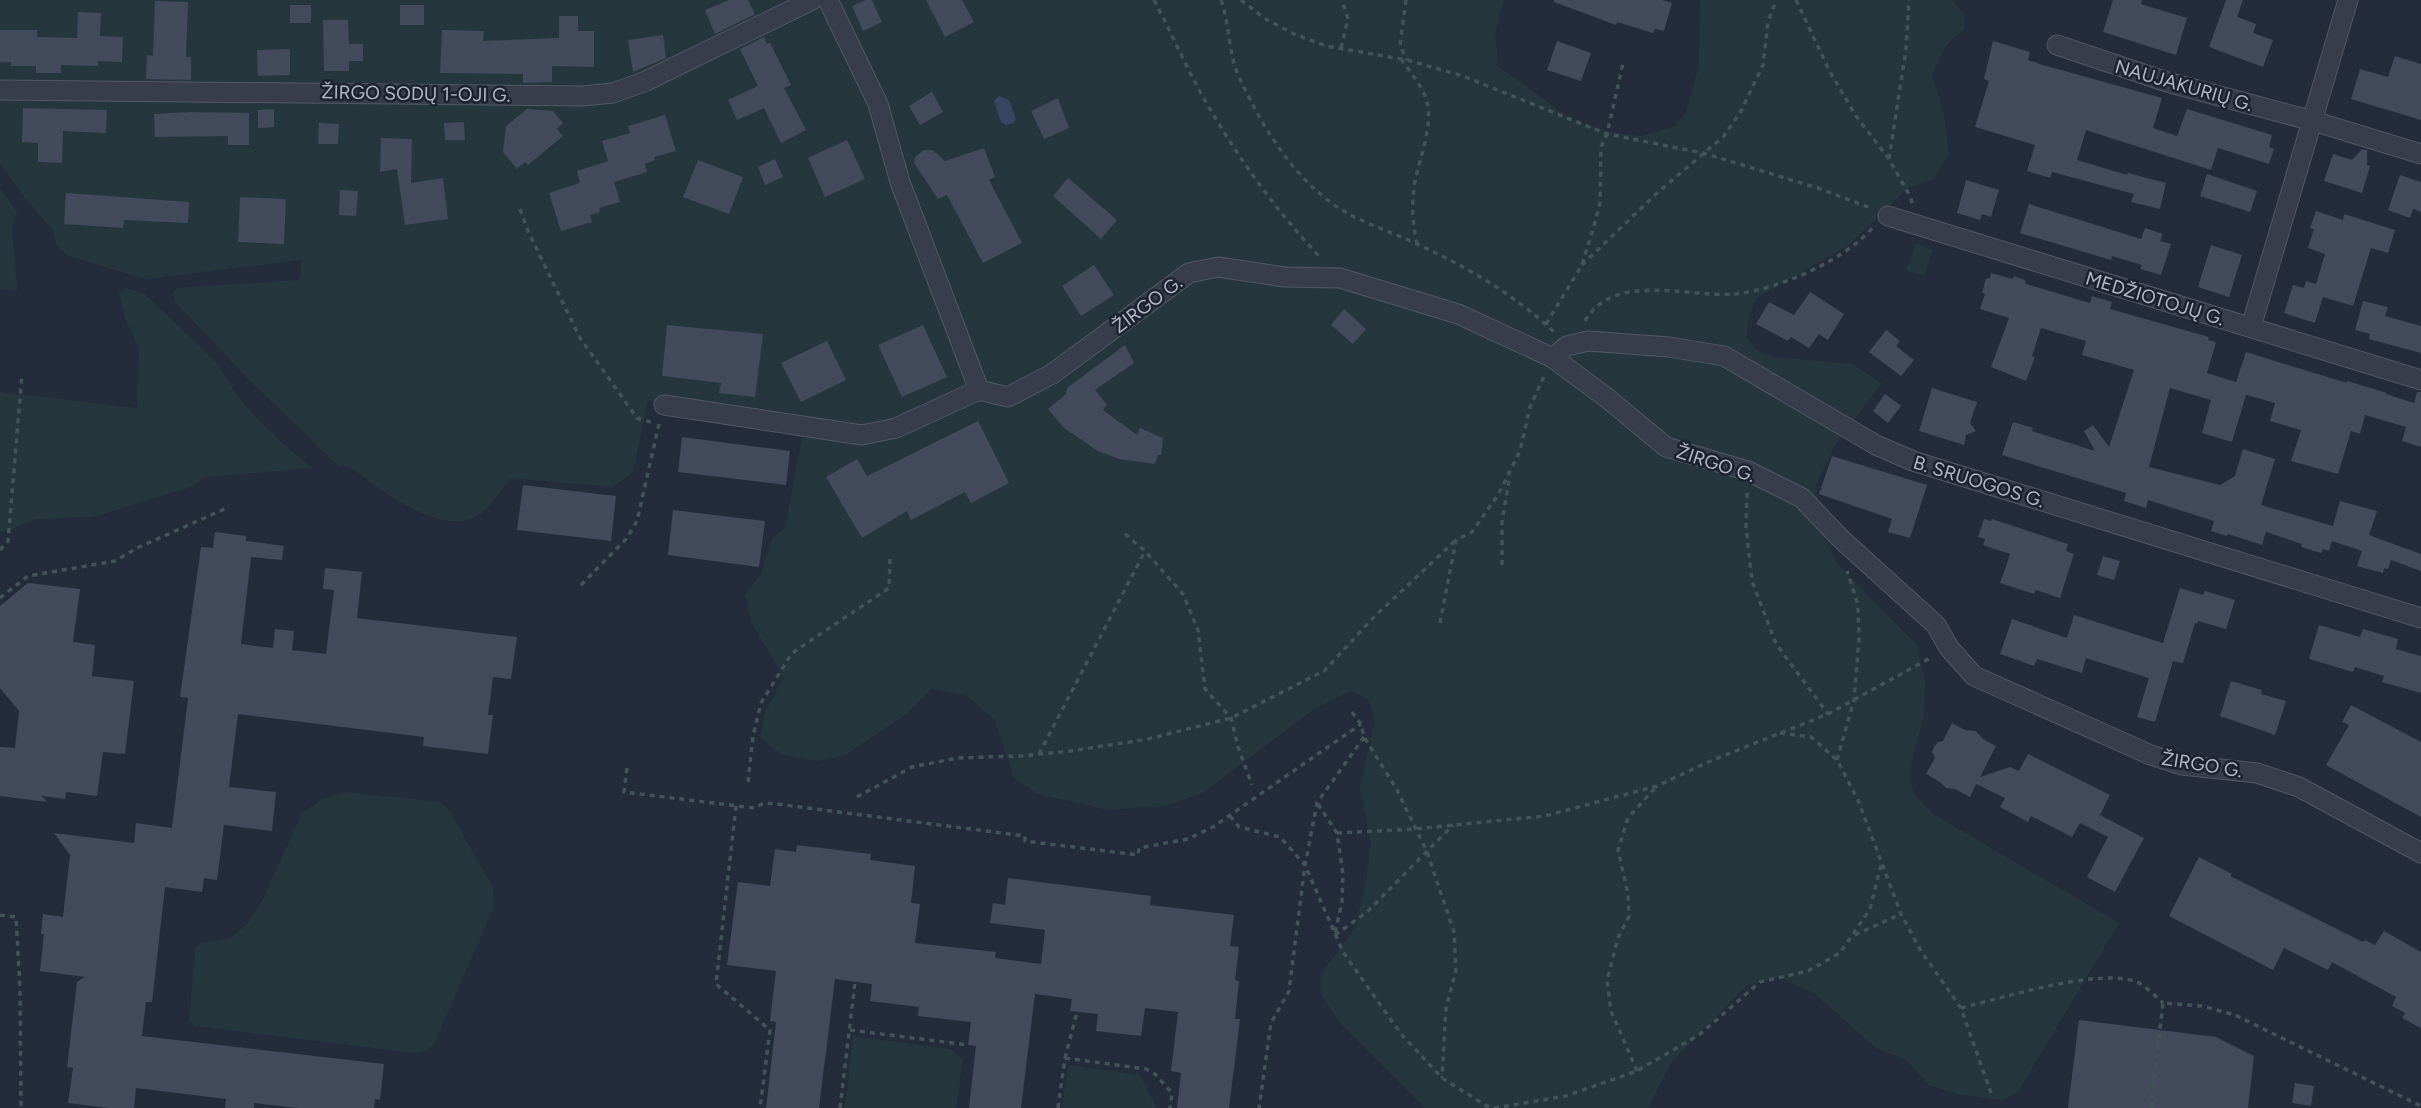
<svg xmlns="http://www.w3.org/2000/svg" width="2421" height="1108" font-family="Figtree,sans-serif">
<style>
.green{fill:#25373c}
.water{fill:#394663}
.building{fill:#434a5c}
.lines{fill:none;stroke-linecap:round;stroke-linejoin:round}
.minor-casing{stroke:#525866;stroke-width:21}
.path{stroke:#435459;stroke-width:3.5;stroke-dasharray:5 5;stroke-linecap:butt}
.minor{stroke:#373d4b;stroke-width:19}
.labels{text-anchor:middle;stroke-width:5;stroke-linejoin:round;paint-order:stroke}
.street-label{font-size:19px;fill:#b3b8c7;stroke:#1c2230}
</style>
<rect width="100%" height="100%" fill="#242b3b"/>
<path class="green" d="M0 0H1504L1495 34 1499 67 1571 119 1611 132 1642 136 1675 126 1686 112 1699 65 1700 0H1952L1965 15 1964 29 1945 47 1932 75 1944 114 1949 154 1934 179 1908 188 1846 247 1756 298 1748 321 1747 337 1756 350 1772 357 1852 364 1882 383 1837 442 1816 484 1822 532 1838 564 1917 645 1925 683 1924 717 1912 759 1910 779 1914 795 1933 814 2119 923 2018 1092 2002 1100 1957 1094 1929 1085 1906 1060 1876 1048 1815 994 1779 977 1747 985 1671 1063 1648 1108H1425L1339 1022 1321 994V974L1355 928 1366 881 1371 843 1360 787 1375 721 1368 699 1351 691 1313 710 1204 792 1166 806 1108 810 1038 794 1014 778 995 720 966 695 931 689 905 715 845 755 817 761 783 755 760 738 765 712 784 678 752 623 745 595 761 574 773 538 785 528 805 421 648 401 633 472 613 487 511 478C503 488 489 509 479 515 438 539 381 488 348 466H338L249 380 175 302 172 294 176 288 299 280 302 260 146 279 68 256 57 245 51 228 25 198 0 163Z
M0 188 17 212 12 228 17 290 0 289Z
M1916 243 1933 250 1924 276 1906 270Z
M125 288 145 294 219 365C236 403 281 444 313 468L205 477 188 488 93 517 37 519 0 533V392L137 408 139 349 125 318 119 293Z
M345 792 440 802 450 811 493 888 494 907 434 1044 426 1051 414 1053 194 1026 189 1019 196 948 200 943 231 938 248 923 262 901 302 813 324 798Z
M853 1036 951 1049 963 1060 956 1108H845Z
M1068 1065 1140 1075 1157 1108H1062Z"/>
<path class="water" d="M999 96 1009 100 1016 119 1013 123 1006 125 1001 122 994 101Z"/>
<path class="building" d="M729 0H748L755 14 715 34 705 10Z
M866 0H872L882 22 863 31 852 6Z
M926 0H962L974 22 945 37Z
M1554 0H1662L1672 3 1664 31 1655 29 1653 33 1617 22 1616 25 1554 2Z
M2113 0H2142L2141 4 2187 18 2176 55 2103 32Z
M2226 0H2243L2237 17 2256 24 2253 33 2273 40 2263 67 2209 47Z
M155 1 188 2 186 57H191V80L146 79 147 55 153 56Z
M290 5H311V23H290Z
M400 5H424V25H400Z
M78 12 101 13 100 36 123 37 122 62 98 61V66L61 65V73H36V66H11V62H0V30H37V37L77 38Z
M559 16H578V31H594V67L552 66V82L523 83V74L440 73 442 30 484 31 483 41 559 38Z
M323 20H348L349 44H363V61H349V71H324Z
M663 35 666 58 633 72 628 40Z
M764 37 767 44 770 43 791 85 784 88 806 130 781 143 764 108 737 120 728 100 758 86 740 49Z
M1557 41 1591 53 1581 81 1547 70Z
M1993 41 2030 52 2028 60 2043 65 2162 98 2153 128 2177 136 2187 109 2272 135 2269 147 2274 149 2269 164 2218 148 2211 170 2086 130 2077 160 2127 175 2128 173 2166 183 2160 209 2131 202 2134 194 2052 172 2050 178 2027 171 2035 145 1975 127 1989 81 1984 79Z
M290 49V75L258 76 257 50Z
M2395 56 2421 64V120L2351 99 2360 69 2388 77Z
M932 92 943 112 920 125 909 106Z
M1058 98 1069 128 1044 139 1031 111Z
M23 108 107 110 106 133 63 131 62 163 38 162V143L22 142Z
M274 109V127L258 128V110Z
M527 109 553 111 563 123 557 129 563 136 528 165 525 162 517 169 503 152 506 126Z
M190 112 249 113V145H228V136L155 137 154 114Z
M665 115 676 151 654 157 655 160 645 164 647 172 614 182 620 202 599 208 600 212 590 215 592 222 561 231 549 193 580 183 577 171 608 161 602 141 630 133 628 126Z
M464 122 465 140H445L444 123Z
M319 123 339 124 338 144H318Z
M381 138 412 139 411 183 443 178 448 219 405 225 397 169 380 172Z
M847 140 865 179 825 197 808 158Z
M984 148 995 177 989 180 1022 243 983 263 947 195 938 199 914 163 915 157 924 150H932L945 161Z
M2362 149 2367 150V165L2370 166 2362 193 2324 181 2333 154 2352 160Z
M775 159 783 177 765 185 758 167Z
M698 160 743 177 729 214 683 197Z
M2207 174 2257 191 2250 212 2200 196Z
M2400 175 2421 182V212L2413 209 2410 218 2388 210Z
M1068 178 1117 220 1101 239 1053 196Z
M1966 180 1999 190 1991 217 1982 214 1980 220 1957 213Z
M340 190 358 191 356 216 339 215Z
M66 193 189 202 188 223 124 220 123 228 64 224Z
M240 197 286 199 284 244 238 242Z
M2029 204 2141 239 2145 228 2163 234 2160 241 2171 244 2161 275 2140 269 2142 265 2112 256 2111 260 2020 233Z
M2316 211 2343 220 2344 214 2395 230 2388 253 2371 248 2353 306 2323 297 2315 323 2284 313 2293 285 2304 288 2306 281 2316 284 2325 254 2308 248 2314 229 2310 228Z
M2211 245 2242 255 2229 297 2198 287Z
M1094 265 1114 295 1081 316 1062 286Z
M1991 273 2012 279 2014 276 2025 280 2026 284 2090 303 2092 296 2112 302 2110 309 2209 337 2208 340 2216 342 2207 373 2236 382 2246 352 2347 383V381L2387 393 2386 394 2414 403 2417 392H2421V447L2402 441 2406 427 2365 415 2360 434 2351 431 2338 474 2291 461 2301 430 2270 421 2275 403 2246 395 2232 442 2202 433 2211 400 2170 388 2149 467 2220 485 2235 476 2243 449 2275 459 2261 505 2333 526 2340 501 2377 511 2369 535 2421 554V571L2391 560 2388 569 2384 568 2383 573 2357 566 2362 551 2332 541 2329 551 2323 549 2321 553 2301 547 2302 544 2266 532 2262 545 2228 534 2227 536 2211 531 2214 521 2148 500 2146 508 2124 501 2126 493 2002 455 2013 422 2033 428 2032 431 2095 451 2084 431 2093 425 2109 447 2134 370 2082 355 2086 341 2041 328 2032 356 2035 357 2026 381 1991 367 2009 318 1980 309 1985 294 1982 292 1986 279 1990 278Z
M1810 292 1844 314 1828 340 1819 334 1809 348 1791 337 1788 341 1756 324 1769 302 1794 315Z
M2363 301 2388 307 2385 316 2421 326V353L2369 339 2370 334 2355 330Z
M1344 309 1366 329 1353 344 1331 325Z
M667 325 763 334 755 397 719 393 721 383 662 376Z
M923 325 947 377 902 397 878 345Z
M1886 330 1900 341 1896 346 1914 360 1901 376 1869 352Z
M827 341 846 380 801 402 781 363Z
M1125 345 1134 363 1095 390 1107 405 1103 410 1137 435 1140 428 1163 438 1161 455H1158L1155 464 1119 459 1098 451 1064 428 1048 409 1066 394 1067 388Z
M1932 388 1977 402 1970 423 1976 431 1966 435 1964 445 1919 431Z
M1885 394 1901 406 1888 423 1873 411Z
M978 421 1009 483 971 503 965 492 911 520 907 511 862 538 826 477 857 459 867 476Z
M682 437 790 451 786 485 678 472Z
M1832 456 1927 485 1910 538 1888 532 1892 519 1819 494Z
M523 485 616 496 611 541 517 530Z
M673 510 765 521 759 567 668 555Z
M1984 519 1991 521 1992 519 2068 544 2066 551 2074 554 2060 598 2036 590 2034 594 2000 583 2010 554 1983 545 1985 539 1978 537Z
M215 532 246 536V541L284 546 282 560 251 557 241 644 273 648 275 629 294 631 292 650 326 654 334 590 323 589 325 568 362 572 357 618 517 637 511 679 493 677 488 715H493L488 754 423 746 424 737 238 714 229 787 276 792 272 831 224 825 217 880 204 878 202 892 165 887 152 1002H146L142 1036 384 1064 380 1100 375 1099 374 1108H297L254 1103V1108H225L226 1099 136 1088 134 1108H109L68 1103 73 1068 67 1067 77 982 85 977 40 971 44 934H41L43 914 63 917 70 855 54 833 134 843 136 823 172 828 188 698 180 697 201 547 213 548Z
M2103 556 2120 561 2114 580 2097 575Z
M28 583 80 589 73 642 95 645 92 676 134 681 125 754 103 752 97 796 66 792 65 799 42 796 47 802 0 796V747L15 748 19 711 0 688V606Z
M2180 588 2203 595 2205 591 2235 600 2226 629 2198 621 2197 624 2195 623 2183 663 2173 661 2155 722 2137 717 2149 678 2086 658 2082 673 2037 659 2034 666 2000 654 2012 619 2067 638 2074 615 2163 643Z
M2319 625 2360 637 2363 629 2398 639 2396 649 2421 656V693L2382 682 2384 676 2355 667 2353 672 2309 659Z
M2231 681 2262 690 2261 694 2286 701 2275 735 2220 716Z
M2351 705 2421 742V817L2326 765 2349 725 2342 722Z
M1952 723 1965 730 1976 731 1983 739 1996 746 1980 777 2010 767 2019 771 2028 754 2110 795 2100 815 2144 838 2115 892 2087 877 2108 837 2080 823 2072 837 2031 816 2028 822 2000 807 2005 798 1976 784 1970 797 1955 789 1946 788 1940 782 1926 774 1935 758 1932 752 1934 747 1938 742 1943 741Z
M797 845 871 854 870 860 915 866 911 903 920 904 915 943 996 952 995 958 1041 964 1045 930 990 923 993 903 1005 905 1008 878 1151 896 1150 905 1234 915 1230 946 1239 947 1235 980 1239 981 1235 1019H1240L1229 1108H1177L1181 1073 1171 1071 1178 1012 1145 1008 1141 1036 1096 1031 1098 1014 1070 1011 1072 999 1035 994 1021 1108H969L976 1046 968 1045 971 1022 918 1016 919 1007 870 1001 872 984 835 979 819 1108H766L776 1022 770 1021 776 971 727 965 738 882 770 886 775 849 796 852Z
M2199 857 2232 874 2230 876 2363 942 2365 940 2375 945 2384 931 2421 952V1028L2402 1018 2405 1013 2392 1006 2396 997 2332 962 2328 970 2284 948 2273 970 2169 916Z
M2079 1020 2216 1037 2254 1056 2248 1108H2068Z
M2295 1083 2314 1086 2311 1106 2292 1103Z"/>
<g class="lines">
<defs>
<path id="minor" d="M828 0 878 104 900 182 979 390 1008 397 1052 374 1189 273 1218 267 1284 277 1340 278 1458 314 1553 358 1607 398 1666 447 1748 471 1802 498 1840 538 1936 625 1949 648 1974 676 2151 755 2182 765 2257 773 2299 787 2421 853
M2057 45 2167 82 2313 121 2421 154
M0 90 583 96 613 93 646 81 812 0
M1888 216 2421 380
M2251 327 2348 0
M1553 358 1567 346 1588 341 1669 347 1724 356 1876 445 1913 461 2421 618
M664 405 862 435 896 428 979 390"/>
</defs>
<use href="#minor" class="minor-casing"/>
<path class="path" d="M1154 0C1171 32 1185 65 1203 97 1236 155 1275 210 1321 258
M1221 0C1230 25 1228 53 1239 77 1263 128 1294 180 1342 210 1365 224 1392 232 1415 243 1465 266 1514 294 1554 332
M1241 0 1264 18 1294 34 1326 46 1407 60 1463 76 1607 134 1703 153 1821 189 1873 209
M1406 0 1400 45 1407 60
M1796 0 1829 70 1856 116 1889 159 1911 198 1912 204
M1341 48 1348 19 1342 0
M1401 59C1409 71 1420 83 1425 96 1435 119 1421 155 1416 177 1411 199 1412 222 1417 243
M1889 159 1906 49 1909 0
M520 209 528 231 580 338 637 418 654 423
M1582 265 1656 194 1723 137 1740 113 1763 65 1768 22 1776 0
M1585 321C1614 271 1689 298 1735 294 1777 290 1846 260 1873 227
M1546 324 1582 265 1596 219 1600 203 1601 147 1607 134 1623 63
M1747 493 1746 527 1752 581 1776 644 1828 714
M1125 534 1145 551 1183 594 1198 630 1205 689 1231 718 1238 747 1252 785
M0 550 8 541 22 374
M1502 565V521L1510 475
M581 585 627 538 637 521 659 424
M0 598 28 576 115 561 137 548 229 507
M1440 623 1456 540 1472 532 1498 495 1520 451 1530 407 1545 374
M1352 712 1361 724 1364 737 1396 788 1427 852 1454 932 1456 970 1446 1008 1442 1078
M1780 733 1811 737 1837 760 1858 800 1901 914 1921 951 1961 1008 1991 1093
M1364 737 1317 803 1305 865 1343 952 1401 1034 1442 1078 1490 1108
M1039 754 1145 551
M1837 760 1854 700 1859 639 1858 605 1847 571
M627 768 624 792 754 808 764 803 777 804 1025 836V841L1138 855 1139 848 1188 839 1213 827 1361 724
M748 782 753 736 761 703 792 653 889 588 890 559
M857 797 912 767 957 758 1021 756 1071 751 1148 739 1231 718 1324 671 1374 617 1456 540
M1318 804 1337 833 1343 874 1342 902 1335 933
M736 806 716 984 770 1030 760 1108
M1230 816 1239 827 1280 837 1305 865 1289 991 1271 1023 1259 1108
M1337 833 1415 829 1545 816 1657 786 1708 762 1828 714 1932 657
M0 915 16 917 20 988 21 1108
M1335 935 1366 913 1453 825
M1855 935 1901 914
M1961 1008C2002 998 2100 967 2137 982 2146 986 2155 996 2163 1003
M850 1030 968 1045
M1065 1058 1146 1069 1155 1074 1172 1093 1170 1108
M1637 1071 1611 1011 1607 980 1618 938 1629 916 1628 894 1618 850 1628 818 1655 788
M840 1108 855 982
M1058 1108 1065 1058 1077 1012
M1494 1108 1566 1096 1637 1071 1699 1035 1760 982 1808 971 1840 953 1870 909 1881 865
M2151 1108 2163 1003 2202 1006 2235 1015 2421 1106"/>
<use href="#minor" class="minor"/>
</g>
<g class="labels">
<g class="street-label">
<text transform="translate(2184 85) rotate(16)" y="7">NAUJAKURIŲ G.</text>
<text transform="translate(416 93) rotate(1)" y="7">ŽIRGO SODŲ 1-OJI G.</text>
<text transform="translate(2155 298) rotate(17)" y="7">MEDŽIOTOJŲ G.</text>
<text transform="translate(1147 304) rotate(-37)" y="7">ŽIRGO G.</text>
<text transform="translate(1716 463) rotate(18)" y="7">ŽIRGO G.</text>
<text transform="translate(1979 481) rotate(17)" y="7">B. SRUOGOS G.</text>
<text transform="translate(2202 764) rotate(9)" y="7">ŽIRGO G.</text>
</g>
</g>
</svg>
